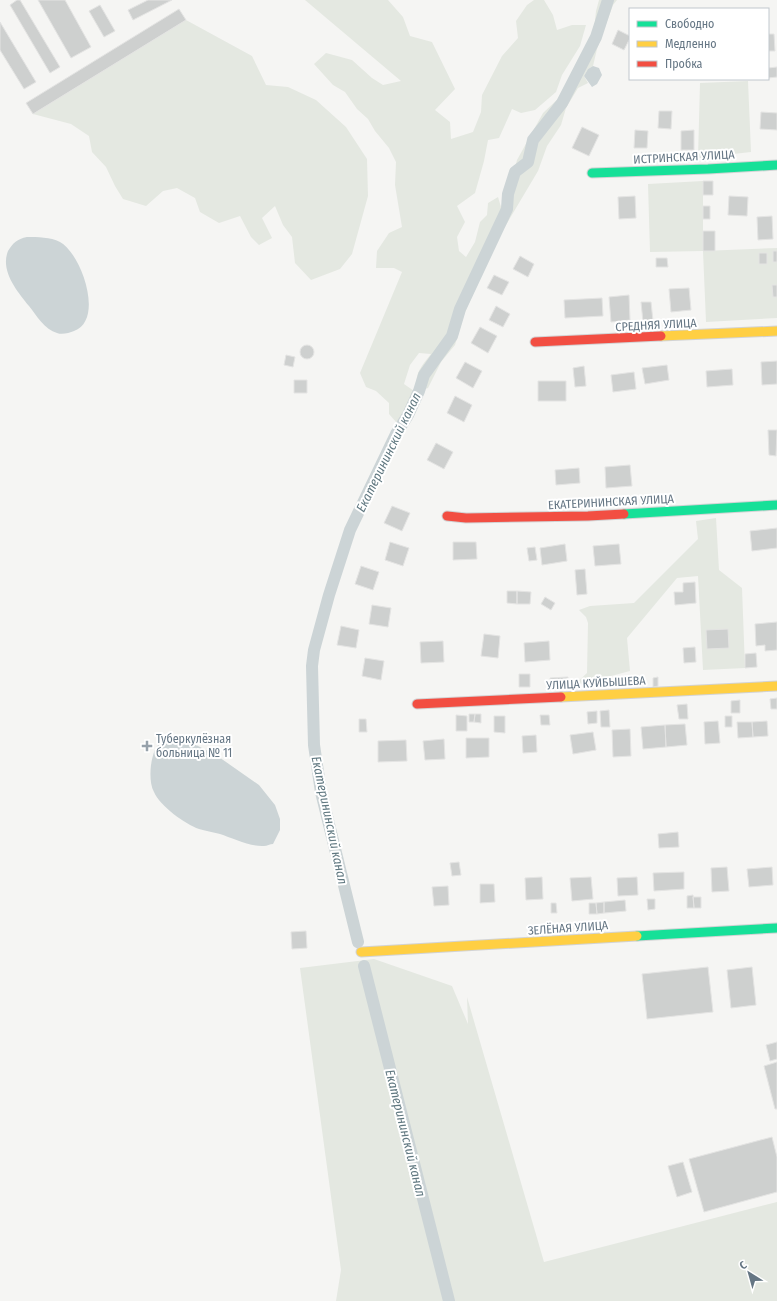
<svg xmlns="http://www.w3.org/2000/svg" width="777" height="1301" font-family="'Fira Sans Condensed',sans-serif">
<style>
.green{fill:#e4e8e1}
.water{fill:#ccd4d6}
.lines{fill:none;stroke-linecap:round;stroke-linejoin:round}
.canal{stroke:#ccd4d6;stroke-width:12}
.building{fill:#ced0cf;stroke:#e4e4e3}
.fast-casing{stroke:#d2d3d4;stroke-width:11}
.slow-casing{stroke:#d2d3d4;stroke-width:11}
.jam-casing{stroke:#d2d3d4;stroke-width:11}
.fast{stroke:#16e098;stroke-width:9}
.slow{stroke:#ffcf43;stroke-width:9}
.jam{stroke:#f24e42;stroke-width:9}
.poi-dot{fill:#97a2ab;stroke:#fff;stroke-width:1.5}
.labels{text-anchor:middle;stroke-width:4;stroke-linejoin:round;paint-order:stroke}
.street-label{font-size:12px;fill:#657684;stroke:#fff}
.poi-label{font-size:12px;fill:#657684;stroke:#fff;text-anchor:start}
.water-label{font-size:13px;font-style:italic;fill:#607880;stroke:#fff}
</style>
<rect width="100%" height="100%" fill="#f5f5f3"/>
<path class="green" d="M305 0H388L403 17 410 36 432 42 455 89 435 110 450 122 451 139 473 132 481 112 482 95 502 56 518 38 516 21 527 5 534 0H544L553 15 557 30 572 25H586L580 46 562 75 556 92 535 110 521 113 512 109 499 138 488 140 484 161 475 193 457 206 465 222 457 237 459 251 466 257 475 242 480 222 487 215 488 203 498 197 501 207 510 186 517 160 533 131 543 113 561 96 587 51 594 30 596 11 599 0H617L613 5 597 49 593 66 588 69 584 76 588 83 578 88 566 108 561 125 547 146 538 171 500 235 465 312 455 345 441 362 428 388 419 391C412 375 422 366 431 354L419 353 410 365 404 384 414 391V397L407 407 404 417 396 422 389 414V403L376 391 366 387 360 373 402 272 394 268H376L377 251 389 233 402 227 395 185 396 162 389 148 375 131 368 119 357 109 345 92 333 85 314 64 326 53 352 60 372 78 383 85 401 81Z
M186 20 252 56 266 85 288 87 316 100 346 127 367 159 368 196 352 254 340 269 311 280 295 263 292 237 283 225 275 206 262 218 272 238 259 245 251 237 240 216 219 223 200 212 195 198 177 188 163 191 146 206 123 199 115 186 106 167 92 152 89 136 71 124 33 114Z
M748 81 751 152 698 158 700 83Z
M703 181V251L777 248V318L706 322 703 251 650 252 648 184Z
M716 518 719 570 742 588 745 668 703 670 698 576 677 578 627 638 630 671 573 686 587 673 588 623 586 617 579 610 590 606 634 603 698 539 696 521Z
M374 959 452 986 468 1024 467 997 544 1262 777 1202V1301H336L341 1270 300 968Z"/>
<path class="water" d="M593 66 599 68 602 75 597 84 592 87 584 76 588 69Z
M27 237C38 237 50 237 60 242 81 253 105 320 74 331 69 333 62 335 57 333 45 330 36 315 29 306 17 291 0 271 8 251 13 243 17 239 27 237Z
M168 738 184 739 216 755 259 785 275 805 280 819V830L273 844C270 844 267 846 264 846 251 847 232 838 220 834 213 832 205 831 199 829 185 824 160 806 154 792 150 785 150 773 151 765 154 750 155 745 168 738Z"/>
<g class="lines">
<path class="canal" d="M358 942 321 792 314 745 312 666 314 650 329 595 350 530 396 434 408 415 419 391 424 375 452 336 460 309 507 209 508 194 515 172 528 162 533 140 562 103 596 37 608 0
M364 966 449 1301"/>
</g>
<path class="building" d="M17 0H20L60 67 50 73 10 5Z
M38 0H65L91 47 71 58Z
M148 0H172L133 20 128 10Z
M100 5 115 31 104 37 89 11Z
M179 9 186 20 33 114 26 103Z
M0 22 36 82 24 89 0 50Z
M618 30 630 36V38L624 50 612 44Z
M768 34H774L775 51H768Z
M777 67V77L768 78V68Z
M659 111H672L671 129 658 128Z
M761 112 777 113V130L760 129Z
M582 127 599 135 589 156 572 148Z
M635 130 648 131 647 148H634Z
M694 130V150H681V131Z
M703 181H713V195H703Z
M635 196 636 218 619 219 618 197Z
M729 196 748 197 747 216 728 215Z
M703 206H710V219H703Z
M772 216 773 239 758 240 757 217Z
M703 231H715V251H703Z
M773 251H777V262H773Z
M759 253H767V264H759Z
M520 256 534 264 528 277 513 269Z
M656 258H667L668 267H656Z
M494 275 509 282 502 295 487 288Z
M772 285H777V297H773Z
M689 288 691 310 671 312 669 289Z
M629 295 630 320 611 322 609 297Z
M602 298 603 316 565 318 564 300Z
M641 302H651L653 321 643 322Z
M496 306 510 314 503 327 489 320Z
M480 327 497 336 488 353 471 343Z
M300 352a7 7 0 1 1 14 0a7 7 0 1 1-14 0Z
M286 355 295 357 293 367 284 365Z
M777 361V384L762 385 761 362Z
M465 362 482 371 473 388 456 378Z
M667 365 669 380 645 384 642 368Z
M584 366 586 386 575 387 573 368Z
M732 369 733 385 707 387 706 371Z
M634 372 636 389 613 392 611 375Z
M294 380H307V393H294Z
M538 381H566V401H538Z
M455 396 472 405 464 422 447 413Z
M768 430H777L776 456 769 455Z
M436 443 453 452 444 469 427 460Z
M630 465 632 486 606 488 605 467Z
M579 468 580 483 556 485 555 470Z
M392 506 410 513 402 531 384 523Z
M777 528V548L752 551 750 531Z
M390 542 409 548 403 566 385 560Z
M453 542H476L477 559 453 560Z
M565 544 567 561 542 565 540 548Z
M619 544 621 564 595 566 593 546Z
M535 547 537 560 529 561 527 548Z
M361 566 379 572 373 590 355 584Z
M585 569 587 594 577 595 575 570Z
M695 582 696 603 675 605 674 592H683V583Z
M507 591H517V604L507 603Z
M517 591 531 592 530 604H517Z
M545 597 555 603 551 610 541 604Z
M372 605 391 608 388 627 369 624Z
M777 622V650L765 651V645L756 646 755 624Z
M341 626 359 630 356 648 337 645Z
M728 629 729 648 707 649 706 630Z
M484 634 500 636 498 658 481 656Z
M443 641 444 662 421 663 420 642Z
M549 641 550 660 525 662 524 643Z
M695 647 696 662 684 663 683 648Z
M756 653 757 667 745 668V654Z
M365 658 384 661 381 680 362 676Z
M519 674H530V687H519Z
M568 677V686H550V678Z
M658 677V686L653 687V678Z
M777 698V709H771L770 699Z
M740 700V713H731V701Z
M687 704 688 719H679L677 705Z
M609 710 610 727H601L600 711Z
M597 711V723L588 724 587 712Z
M469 714H475L474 722H469Z
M475 714H481V723L474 722Z
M456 715 467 716V731H456Z
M540 715H549L550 725H541Z
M494 716H505V733L494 732Z
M725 716H732V727H725Z
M359 719H366L367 732H359Z
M718 721 720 743 705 744 704 722Z
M767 721 768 736 753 737 752 722Z
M737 722H752L753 737 738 738Z
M685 724 687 745 666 747 665 725Z
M665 725 666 747 643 749 641 727Z
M630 729 631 756 613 757 612 730Z
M593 732 596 750 573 754 570 735Z
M536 735 537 752 523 753 522 736Z
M466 738H489V757L466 758Z
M444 739 445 759 425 760 423 741Z
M406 740 407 761 378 762V741Z
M678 832 679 847 659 848 658 834Z
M459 862 461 875 452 876 450 863Z
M727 867 729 891 712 892 711 868Z
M772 867 773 885 749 887 747 869Z
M684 872V889L654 891 653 873Z
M542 877 543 899 526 900 525 878Z
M591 877 593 899 572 901 570 878Z
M637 877 638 895 618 896 617 878Z
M480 884H494L495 902 480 903Z
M448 886 449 905 434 906 432 887Z
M693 895 694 908H687V896Z
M693 897H701V908H694Z
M647 899H655V909L648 910Z
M625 900 626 911 604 913V902Z
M604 902V913L597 914 596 903Z
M551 903H556L557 913H551Z
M589 903H596L597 914H589Z
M306 931 307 948 292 949 291 932Z
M708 967 713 1012 647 1019 642 974Z
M752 967 756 1005 731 1008 727 970Z
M777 1042V1059L770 1061 766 1045Z
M777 1062V1109H775L764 1066Z
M772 1137 777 1157V1192L704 1212 689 1159Z
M683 1162 692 1192 677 1197 668 1166Z"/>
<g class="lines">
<defs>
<path id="fast" d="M592 173 708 169 777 165
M624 514 777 505
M637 936 777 928"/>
<path id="slow" d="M661 336 777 331
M561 697 777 686
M361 952 637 936"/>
<path id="jam" d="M535 342 661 336
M447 516 466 518 588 516 624 514
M417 704 561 697"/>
</defs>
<use href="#fast" class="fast-casing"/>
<use href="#slow" class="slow-casing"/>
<use href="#jam" class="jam-casing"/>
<use href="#fast" class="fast"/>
<use href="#slow" class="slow"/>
<use href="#jam" class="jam"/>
</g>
<path class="poi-dot" d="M145 740h4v4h4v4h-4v4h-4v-4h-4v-4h4z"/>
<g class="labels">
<g class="street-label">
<text transform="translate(684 157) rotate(-3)" y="4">ИСТРИНСКАЯ УЛИЦА</text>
<text transform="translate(656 325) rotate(-3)" y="4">СРЕДНЯЯ УЛИЦА</text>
<text transform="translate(611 502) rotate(-3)" y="4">ЕКАТЕРИНИНСКАЯ УЛИЦА</text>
<text transform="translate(596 683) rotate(-3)" y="4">УЛИЦА КУЙБЫШЕВА</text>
<text transform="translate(568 928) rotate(-4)" y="4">ЗЕЛЁНАЯ УЛИЦА</text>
</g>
<g class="poi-label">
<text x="156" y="743">Туберкулёзная<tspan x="156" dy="14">больница № 11</tspan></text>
</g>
<g class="water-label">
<text transform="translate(388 452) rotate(-64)" y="5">Екатерининский канал</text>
<text transform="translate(330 820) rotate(78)" y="5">Екатерининский канал</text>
<text transform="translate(406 1133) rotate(76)" y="5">Екатерининский канал</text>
</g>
</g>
<rect x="629" y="8" width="140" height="72" fill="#ffffff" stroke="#c1c8ce"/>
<rect x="637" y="21" width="20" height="6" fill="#16e098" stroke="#c1c8ce"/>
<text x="665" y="28" font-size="12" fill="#657684">Свободно</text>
<rect x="637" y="41" width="20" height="6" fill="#ffcf43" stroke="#c1c8ce"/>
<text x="665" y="48" font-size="12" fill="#657684">Медленно</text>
<rect x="637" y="61" width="20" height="6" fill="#f24e42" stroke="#c1c8ce"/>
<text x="665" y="68" font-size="12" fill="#657684">Пробка</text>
<g transform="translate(749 1273) rotate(323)" stroke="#ffffff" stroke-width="3" paint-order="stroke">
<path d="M0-3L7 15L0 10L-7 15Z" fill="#657684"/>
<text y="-6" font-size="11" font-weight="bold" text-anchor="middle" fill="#657684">С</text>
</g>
</svg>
